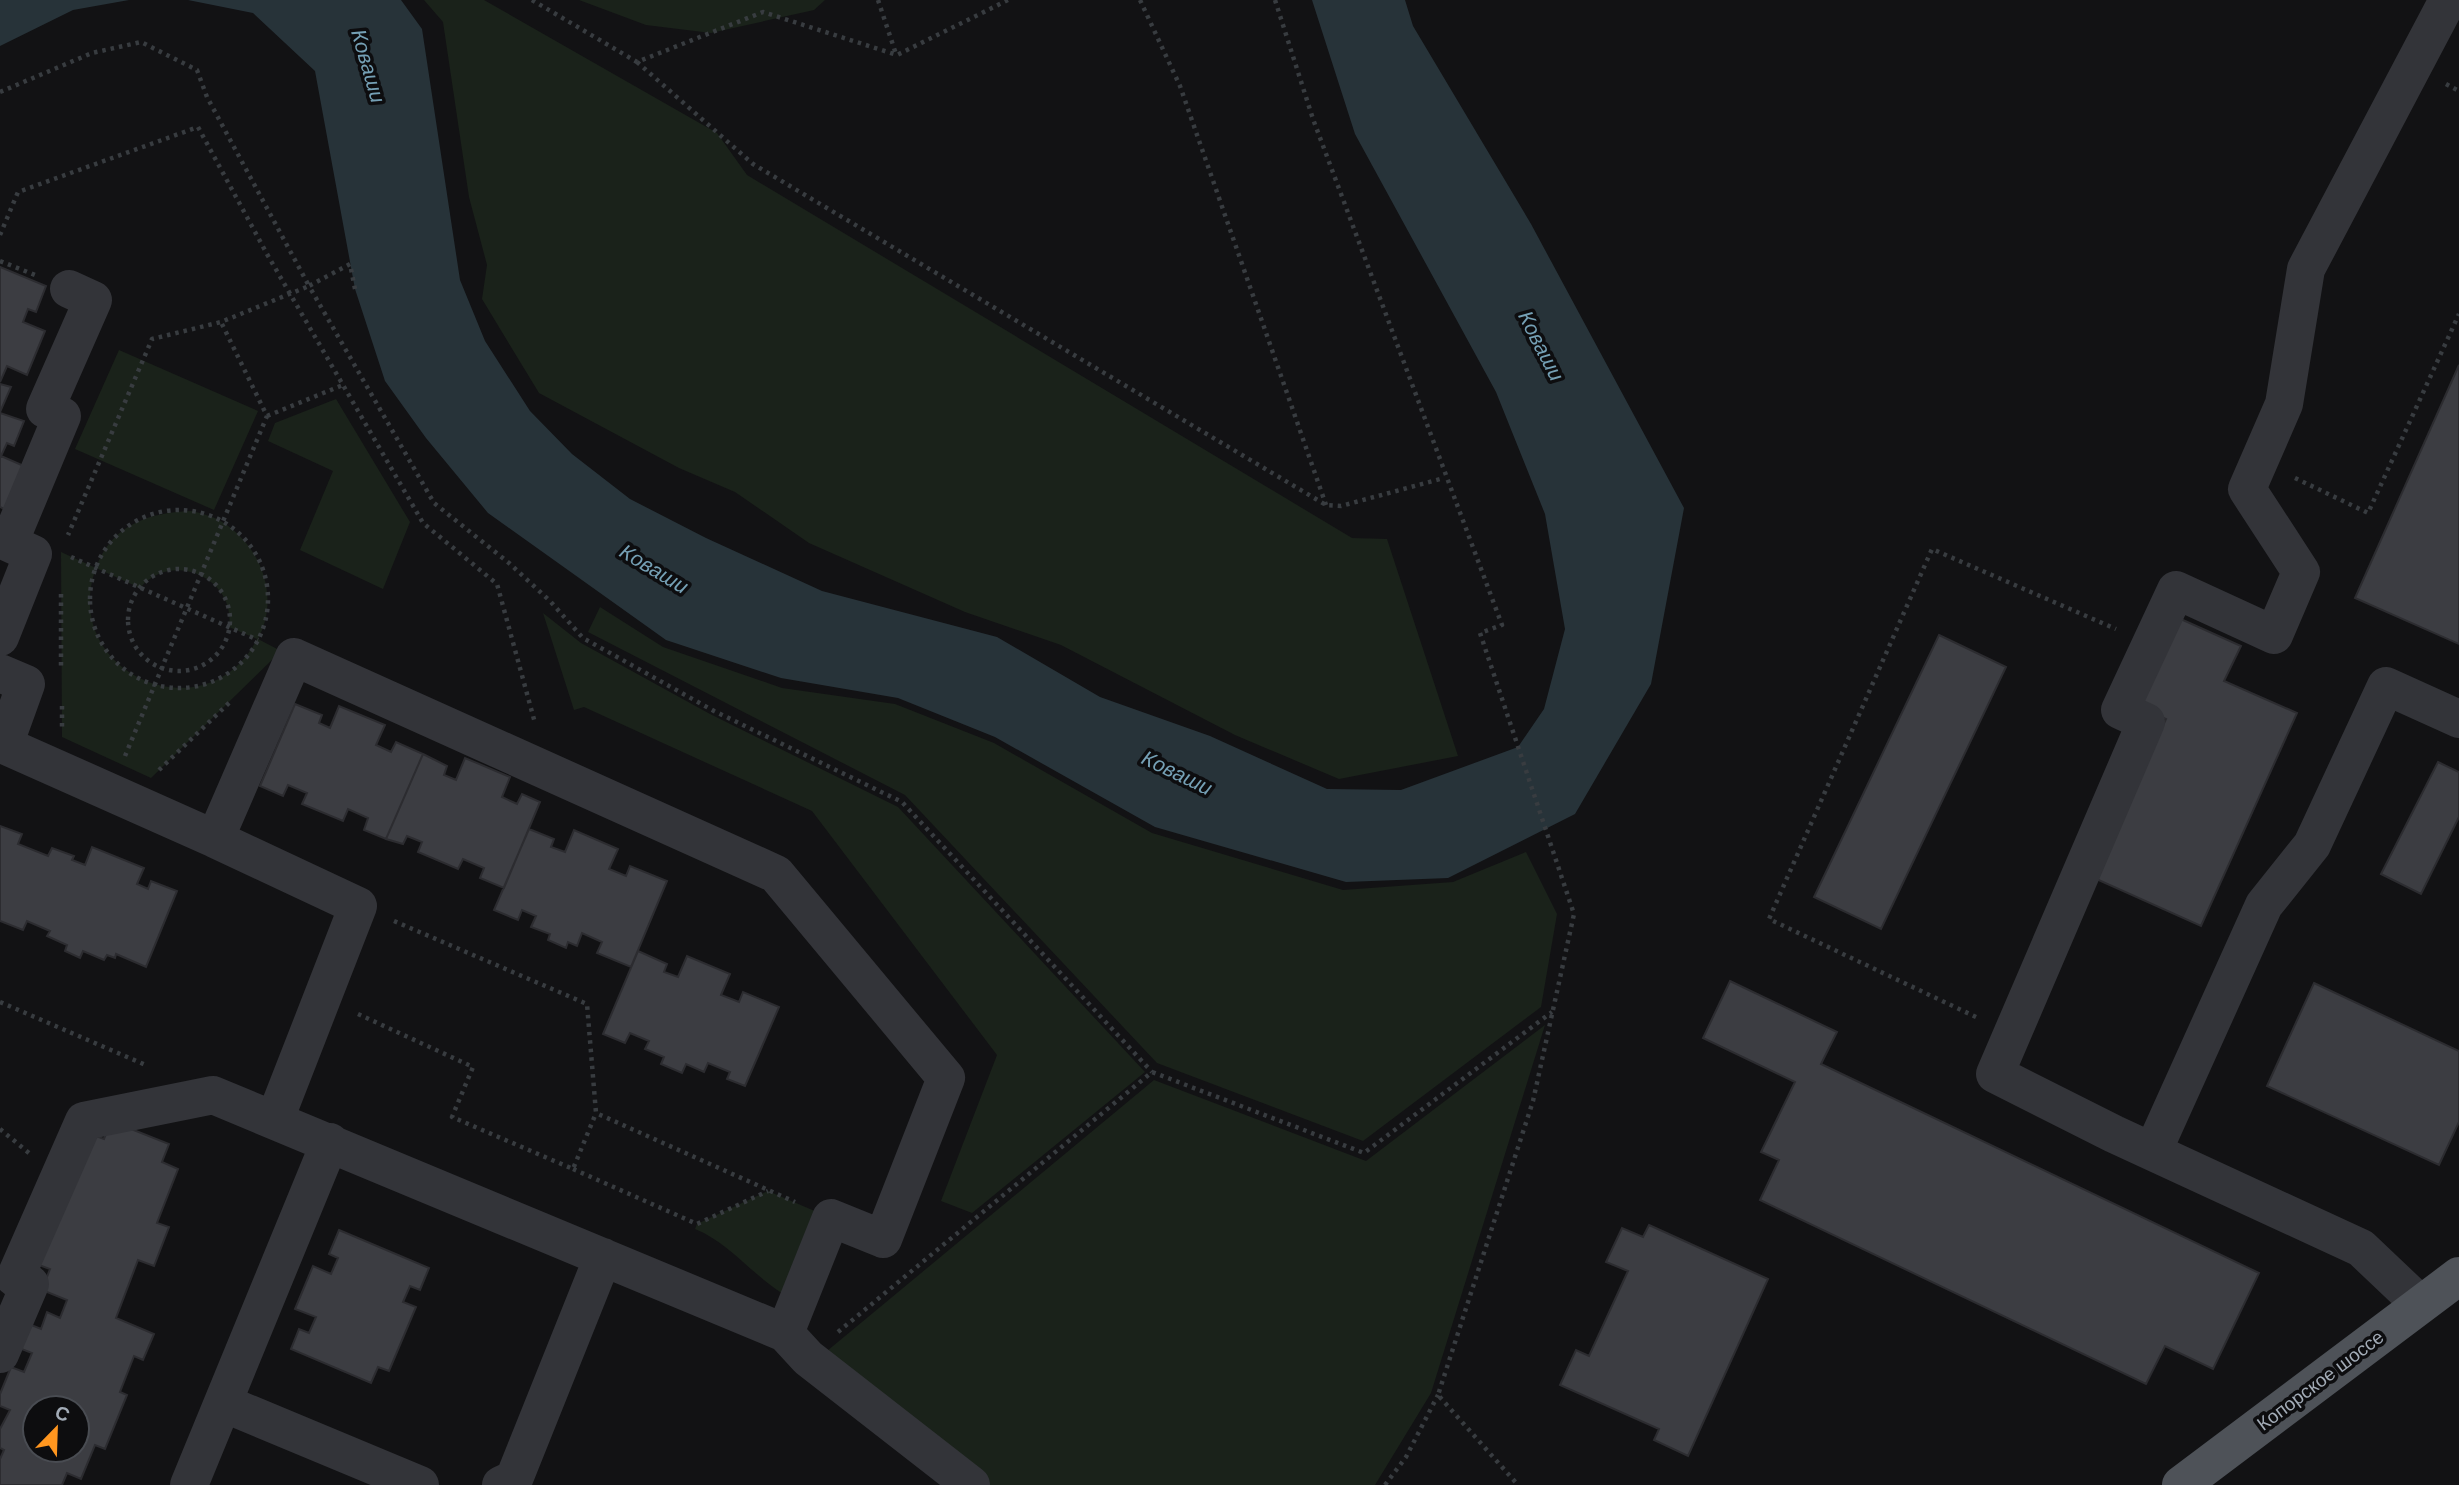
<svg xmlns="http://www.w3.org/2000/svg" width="2459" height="1485" font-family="Helvetica,sans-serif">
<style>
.green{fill:#1a221a;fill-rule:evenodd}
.water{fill:#273339}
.building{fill:#3c3d42;stroke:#2c2c30;stroke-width:2;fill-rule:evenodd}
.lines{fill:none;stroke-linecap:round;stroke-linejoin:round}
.path{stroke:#383c40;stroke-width:4.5;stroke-dasharray:3.5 5;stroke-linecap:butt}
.minor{stroke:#333439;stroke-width:38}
.major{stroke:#4e5258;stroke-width:38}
.labels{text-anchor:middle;stroke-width:7;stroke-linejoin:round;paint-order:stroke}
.street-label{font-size:19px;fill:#a2abb6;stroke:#0d0d0f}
.water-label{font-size:21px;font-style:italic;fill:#75a0b5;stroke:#0d0d0f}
</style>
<rect width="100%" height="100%" fill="#121214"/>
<path class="green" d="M424 0H484L717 133 747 175 1352 538 1387 539 1458 756 1339 779 1235 735 1061 645 965 612 809 543 735 492 679 468 539 393 482 299 487 265 469 197 443 22Z
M579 0H825L814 10 711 33 646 25Z
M119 350 258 411 214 510 75 449Z
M336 399 410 522 383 589 300 550 333 471 268 441 275 423Z
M193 511C203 514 215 517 224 523 262 548 280 598 258 639L281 651 151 778 62 737 61 552 96 568C111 524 151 512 193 511ZM96 568 140 588C172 550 236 578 229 627L257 639C206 738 58 672 96 568Z
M600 607 663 647 782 688 895 704 994 743 1152 833 1343 890 1453 882 1526 852 1557 914 1541 1007 1363 1141 1157 1063 905 795 588 632Z
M543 613 581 643 710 714 898 807 1145 1072 972 1213 941 1201 997 1055 812 811 584 707 574 710Z
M1545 1025 1431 1393 1375 1485H988L821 1356 1154 1080 1366 1161Z
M768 1191 831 1218 798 1301C758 1285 735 1245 695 1229L697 1224Z"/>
<path class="water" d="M0 0H129L73 10 0 46Z
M188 0H401L422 29 460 280 485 341 530 411 572 454 630 499 706 538 822 591 997 637 1100 697 1210 736 1327 789 1401 790 1518 747 1544 709 1565 629 1545 514 1496 392 1355 134 1312 0H1405L1413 26 1531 224 1684 508 1651 684 1575 814 1448 878 1346 882 1155 827 995 737 898 698 781 678 666 640 488 513 426 438 385 381 355 289 315 71 253 13Z"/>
<path class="building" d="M0 267 46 286 36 312 28 309 23 322 45 331 27 375 7 366 0 382Z
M2459 365V644L2355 598Z
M0 384 11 387 0 412Z
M0 413 24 421 14 446 7 443 1 456 24 466 6 510 0 507Z
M2174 616 2241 646 2224 681 2297 713 2201 926 2094 878 2166 719 2134 705Z
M1939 635 2006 667 1881 929 1814 897Z
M295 704 322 715 319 723 330 728 339 706 385 725 376 745 391 752 396 742 423 754 386 839 364 830 368 818 348 809 343 821 302 804 307 793 288 785 283 796 260 786Z
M423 754 447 766 444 775 456 780 465 758 510 777 502 797 517 804 522 794 540 802 504 888 480 878 484 868 463 859 458 869 418 852 422 842 407 836 403 844 386 839Z
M2438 762 2459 772V817L2421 894 2381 874Z
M0 826 22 834 18 844 48 856 52 848 74 856 72 860 85 865 92 847 144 868 137 884 148 889 151 881 177 891 146 967 116 954 115 958 107 955 104 960 83 951 80 958 65 951 67 945 47 936 50 931 27 921 23 930 0 921Z
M529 829 554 839 551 847 565 852 574 830 618 849 609 869 626 876 630 866 667 881 631 967 597 953 602 942 582 933 577 946 568 942 566 948 548 940 550 934 531 927 536 916 522 910 518 920 494 910Z
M638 951 667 964 664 972 678 977 687 956 730 974 721 995 739 1002 743 992 779 1007 745 1086 727 1079 730 1072 708 1063 704 1072 686 1064 682 1073 661 1064 664 1057 645 1049 649 1041 630 1033 625 1043 603 1034Z
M1730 981 1837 1032 1821 1064 2259 1273 2213 1369 2165 1346 2146 1384 1760 1200 1779 1160 1761 1152 1795 1082 1703 1038Z
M2314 983 2459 1051V1122L2439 1165 2267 1086Z
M111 1121 169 1144 162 1162 178 1169 157 1223 169 1227 154 1266 138 1260 116 1318 154 1334 143 1360 134 1356 120 1392 127 1395 105 1449 95 1445 81 1479 67 1473 62 1485H0V1459L4 1450 0 1448V1429L10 1410 0 1406V1394L11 1367 24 1372 32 1353 19 1348 29 1324 41 1329 47 1312 60 1318 67 1300 42 1290 50 1269 28 1261 96 1136 104 1139ZM35 1408H77V1450H35Z
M1649 1225 1768 1279 1688 1456 1654 1440 1659 1429 1560 1385 1576 1350 1589 1356 1628 1271 1606 1262 1622 1228 1643 1237Z
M339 1230 429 1268 420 1290 410 1286 403 1302 416 1307 389 1371 378 1367 371 1383 291 1349 299 1329 309 1333 316 1317 295 1309 313 1266 331 1274 338 1258 329 1254Z"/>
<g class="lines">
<path class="path" d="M532 0 637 62 763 12 897 55 1008 0
M878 0 896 54
M1140 0 1180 86 1326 505
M1275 0 1313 119 1502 625 1480 633 1574 914 1533 1101 1438 1395 1518 1485
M637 62 753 164 1326 505 1341 506 1444 478
M2446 84 2459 91
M0 92 92 53 141 42 197 70 207 97 309 286 221 322 152 339 68 535
M0 235 18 192 198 127 267 254 423 523 497 584 535 723
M0 261 35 275
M355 289 350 264 309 286 434 503 509 563 550 601 583 638 714 711 902 802 1152 1072
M267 416 343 385
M2295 478 2368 513 2459 314
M90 599a89 89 0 1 1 178 0a89 89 0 1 1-178 0Z
M71 557 258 640
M128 620a51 51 0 1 1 102 0a51 51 0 1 1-102 0Z
M61 594V666
M62 706V729
M125 756 267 416 221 322
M159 770 231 701
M394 921 587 1004 596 1113 795 1202
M0 1002 148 1066
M358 1014 473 1067 452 1117 573 1169 596 1113
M1976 1017 1769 919 1932 549 2116 629
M0 1129 29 1153
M573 1169 697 1224 768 1191
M838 1332 1152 1072 1364 1153 1552 1012
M1385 1485 1406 1457 1438 1395"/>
<path class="minor" d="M0 637 33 554 9 543 62 416 45 409 93 300 69 289
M0 673 26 684 4 745 215 839
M275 1119 358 906 215 839 294 657 776 874 946 1078 883 1239 831 1218 785 1333
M2153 1151 2264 905 2312 845 2386 686 2459 719
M2420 1304 2361 1248 2114 1134 1995 1074 2146 722 2120 710 2176 590 2274 635 2301 572 2247 489 2284 404 2306 269 2448 0
M0 1354 30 1284 15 1278 84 1121 213 1095 785 1333 808 1358 971 1485
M223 1403 420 1485
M189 1485 330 1142
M501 1485 514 1479 603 1257"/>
<path class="major" d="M2181 1485 2459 1276"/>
</g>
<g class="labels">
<g class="street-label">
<text transform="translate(2320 1380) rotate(-37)" y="7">Копорское шоссе</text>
</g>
<g class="water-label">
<text transform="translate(368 66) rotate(74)" y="7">Коваши</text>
<text transform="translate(1541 346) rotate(63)" y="7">Коваши</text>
<text transform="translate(654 569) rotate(31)" y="7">Коваши</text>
<text transform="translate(1177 773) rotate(26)" y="7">Коваши</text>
</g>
</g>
<g transform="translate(56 1429) rotate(23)"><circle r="33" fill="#0d0d0f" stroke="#494c52" stroke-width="2"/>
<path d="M0-5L12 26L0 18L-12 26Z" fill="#ff961f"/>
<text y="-10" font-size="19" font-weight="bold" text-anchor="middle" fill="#a2abb6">С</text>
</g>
</svg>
